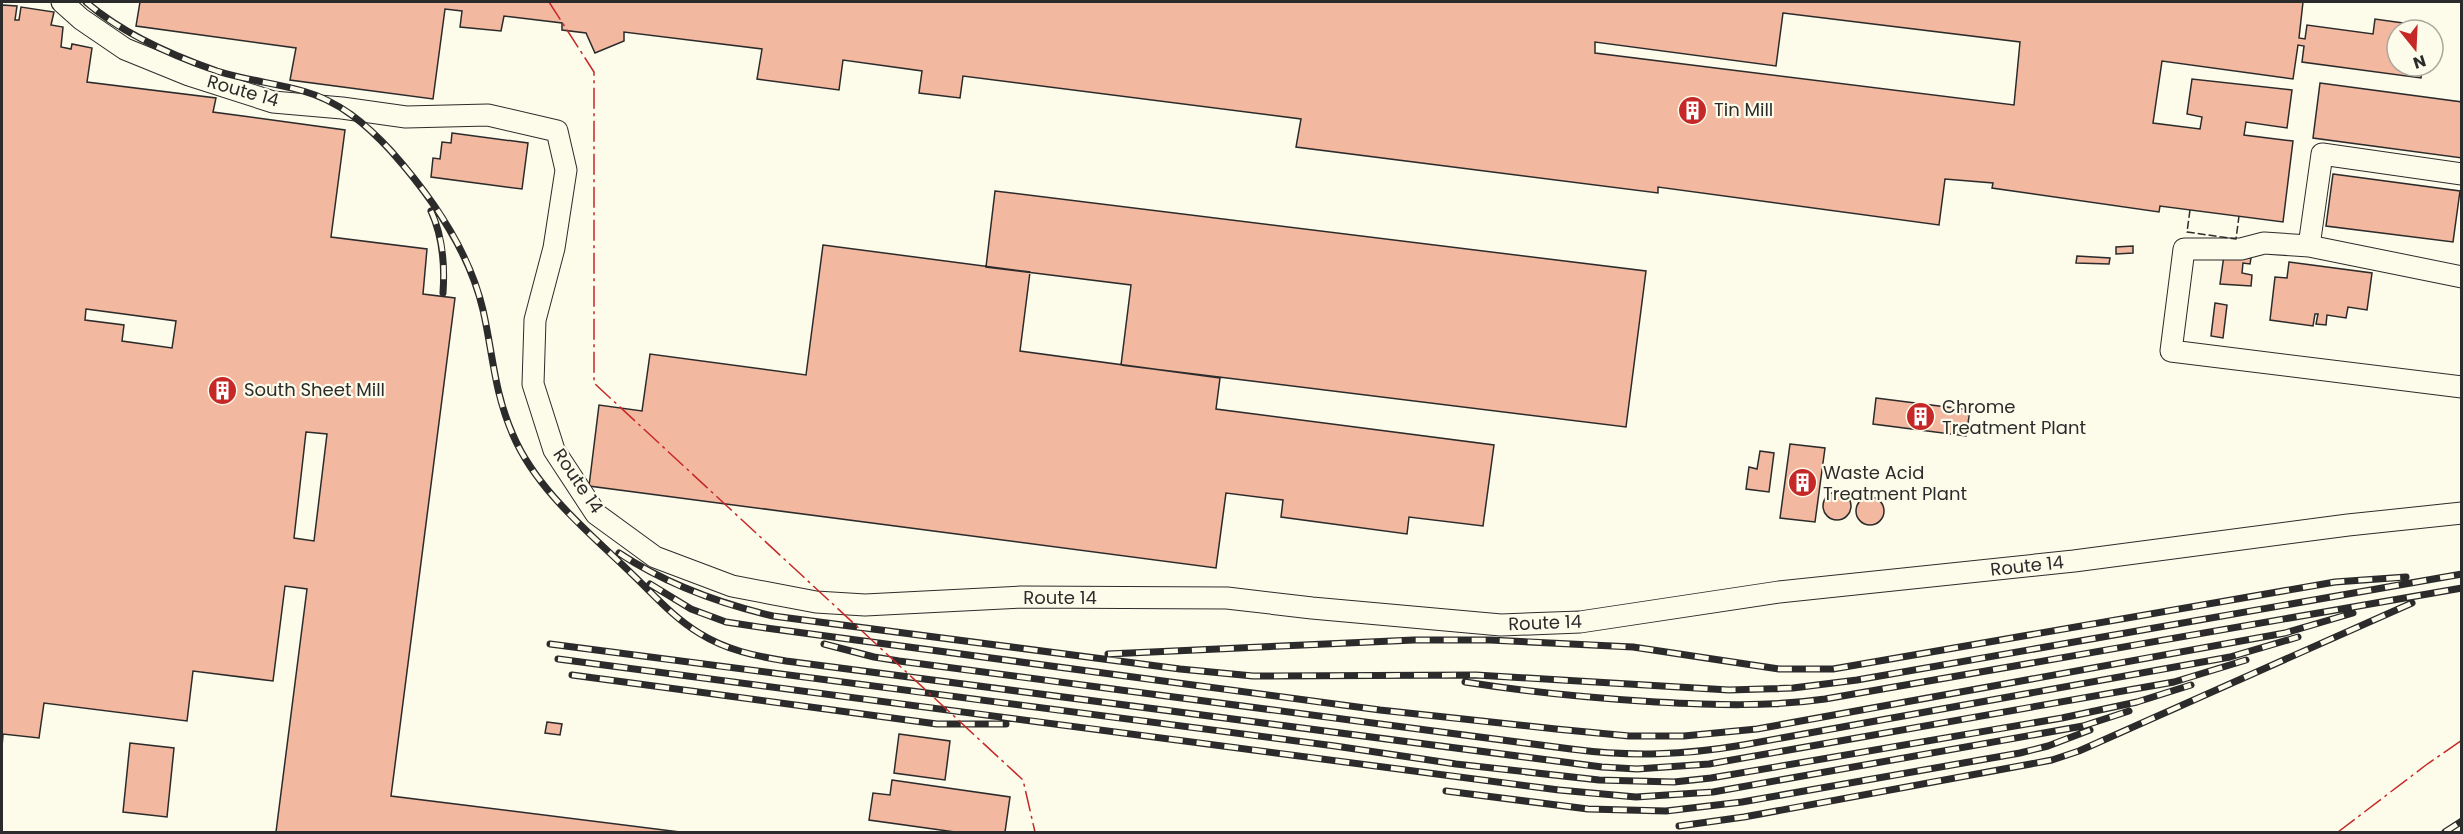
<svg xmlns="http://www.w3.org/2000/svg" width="2463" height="834" font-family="Poppins,sans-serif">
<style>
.building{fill:#f2b8a0;stroke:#2b2b2b;stroke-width:1.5;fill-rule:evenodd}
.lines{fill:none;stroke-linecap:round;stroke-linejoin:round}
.minor-casing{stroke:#2b2b2b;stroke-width:23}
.minor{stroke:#fdfbea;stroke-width:21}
.rail-casing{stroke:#2b2b2b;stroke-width:7}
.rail{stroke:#fdfbea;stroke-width:4.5;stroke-dasharray:14;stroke-linecap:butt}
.fence{stroke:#2b2b2b;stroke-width:1.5;stroke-dasharray:8 3;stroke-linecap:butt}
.power{stroke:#c62828;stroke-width:1.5;stroke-dasharray:21 4.5 3 4.5;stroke-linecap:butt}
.labels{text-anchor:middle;stroke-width:4.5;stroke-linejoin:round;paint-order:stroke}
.street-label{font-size:18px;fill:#2b2b2b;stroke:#fdfbea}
.poi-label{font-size:18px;fill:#2b2b2b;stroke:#fdfbea;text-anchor:start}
</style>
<rect width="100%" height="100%" fill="#fdfbea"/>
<path class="building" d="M140 2H2303L2299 38 2305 39 2307 25 2373 34 2375 19 2410 24 2409 30H2397V66H2422L2421 78 2302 62 2304 46 2298 45 2293 79 2162 61 2153 123 2200 129 2202 117 2187 114 2192 79 2292 90 2287 128 2246 122 2244 135 2293 141 2283 222 2160 206 2159 212 1992 188 1993 183 1945 179 1939 225 1658 187V193L1296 147 1301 119 963 76 960 98 919 93 922 71 843 60 839 90 757 79 762 49 624 32V41L595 53 586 33 562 30V23L504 16 501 31 460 27 462 11 445 9 433 99 290 80 296 48 136 26ZM1783 13 2020 42 2014 105 1595 53V42L1776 66Z
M2 5 17 6 15 20H19L21 7 54 12 51 25 63 27 61 47 71 49 72 44 92 48 87 82 216 98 213 112 345 130 331 237 427 249 423 294 455 298 391 796 680 832H276L307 589 285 586 273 681 193 671 187 721 44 703 39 738 3 734 2 747ZM86 309 176 321 172 348 122 341 124 325 85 320ZM306 432 327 434 314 541 294 538Z
M2320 83 2462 102V158L2313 138Z
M452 133 528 143 522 189 431 177 433 158 440 159 442 142 451 143Z
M2333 174 2460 191 2453 242 2326 226Z
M995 191 1646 271 1626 427 1121 365 1131 285 986 267Z
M823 245 1030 272 1020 351 1220 378 1216 409 1494 445 1483 526 1409 517 1407 534 1281 517 1283 500 1226 493 1216 568 589 486 599 405 642 411 650 354 806 375Z
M2133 246V253L2116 254V247Z
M2224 255 2251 258 2250 264 2243 263 2242 273 2252 275 2251 286 2220 284Z
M2077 256 2110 258 2109 264 2076 263Z
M2289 262 2372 273 2367 310 2348 307 2346 318 2327 315 2326 325 2316 324 2318 314H2315L2313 326 2270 320 2275 277 2287 278Z
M2215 303 2227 305 2223 338 2211 336Z
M1876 398 1970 410 1966 436 1873 424Z
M1790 444 1825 448 1815 522 1780 518Z
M1760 451 1774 453 1769 492 1746 489 1749 467 1757 469Z
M1823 506a14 14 0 1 1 28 0a14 14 0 1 1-28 0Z
M1856 511a14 14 0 1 1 28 0a14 14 0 1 1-28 0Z
M547 722 562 724 560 735 545 733Z
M899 734 950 741 945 780 894 773Z
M130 743 174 748 167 817 123 812Z
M892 780 1010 797 1005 832H955L869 820 873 793 890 795Z"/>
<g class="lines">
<defs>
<path id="minor" d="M62 2 81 19 125 49 189 75 273 102 342 108 406 117 488 115 557 131 566 170 554 248 535 320 533 384 554 450 596 514 655 557 732 586 816 602 865 605 1021 597 1227 598 1312 608 1501 625 1580 622 1779 592 2074 561 2348 525 2462 513
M2462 174 2322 154 2309 246 2264 243 2241 249H2184L2171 351 2462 387
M2309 246 2462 277"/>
</defs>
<use href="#minor" class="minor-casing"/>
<use href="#minor" class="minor"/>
<defs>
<path id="rail" d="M86 2C123 34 171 55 217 71 245 80 275 83 303 91 339 101 366 124 391 151 432 197 469 250 483 310 493 354 494 392 513 435 537 491 590 533 633 575 654 595 674 618 699 633 726 650 755 656 786 661L1602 767 1637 769 1709 764 2174 682 2246 660
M431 211C443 237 445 264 443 293
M619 553C666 584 718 603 773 616L1180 669 1253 676 1476 675 1729 690 1793 688 1857 680 2462 574
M650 584 691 609 726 622 766 628 1380 710 1556 729 1629 736H1684L1757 729 2285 633 2353 613
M550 644 1335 746 1456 764 1599 780 1674 782 1711 778 2062 718 2137 702 2191 685
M824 644 874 657 899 661 1571 749C1632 757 1684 755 1743 745L2230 657 2298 637
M1108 654 1414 640H1490L1633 647 1779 669H1833L2335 582 2406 577
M558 659 1559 790 1636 797 1713 792 2083 726 2129 711
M572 675 937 724H1006
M1465 682C1528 692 1592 698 1656 702 1713 705 1769 707 1825 699L2462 588
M1446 791 1588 809 1666 811 1742 802 2020 753 2048 746 2090 730
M1679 826 1744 817 2052 760 2079 751 2412 603
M2445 832 2462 821"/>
</defs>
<use href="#rail" class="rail-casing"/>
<use href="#rail" class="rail"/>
<path class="fence" d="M2190 210 2187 232 2236 239 2239 216"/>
<path class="power" d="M549 2 594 72V383L1023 780 1035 832
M2338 832 2426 765 2462 740"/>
</g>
<defs>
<symbol id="building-disc" viewBox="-11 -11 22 22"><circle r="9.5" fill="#c62828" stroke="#fdfbea"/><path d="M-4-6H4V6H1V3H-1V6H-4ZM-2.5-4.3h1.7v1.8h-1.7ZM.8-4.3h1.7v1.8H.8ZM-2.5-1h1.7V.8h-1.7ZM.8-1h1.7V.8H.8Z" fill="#fff"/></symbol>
</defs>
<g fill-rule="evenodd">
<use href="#building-disc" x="1676" y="94" width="33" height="33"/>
<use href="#building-disc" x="206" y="374" width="33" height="33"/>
<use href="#building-disc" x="1904" y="400" width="33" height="33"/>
<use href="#building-disc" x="1786" y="466" width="33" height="33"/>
</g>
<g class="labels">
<g class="street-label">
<text transform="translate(243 91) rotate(16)" y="6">Route 14</text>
<text transform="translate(578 481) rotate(56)" y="6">Route 14</text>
<text transform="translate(2027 566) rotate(-6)" y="6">Route 14</text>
<text x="1060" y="604">Route 14</text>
<text transform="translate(1545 623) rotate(-2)" y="6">Route 14</text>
</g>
<g class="poi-label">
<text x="1714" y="116">Tin Mill</text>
<text x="244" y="396">South Sheet Mill</text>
<text x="1942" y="413">Chrome<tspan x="1942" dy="21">Treatment Plant</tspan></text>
<text x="1823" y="479">Waste Acid<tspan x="1823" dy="21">Treatment Plant</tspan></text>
</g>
</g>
<rect width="2463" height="834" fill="none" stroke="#2b2b2b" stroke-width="6"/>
<g transform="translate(2415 48) rotate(162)"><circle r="28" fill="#fdfbea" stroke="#a9a89e" stroke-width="1.5"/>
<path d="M0-4.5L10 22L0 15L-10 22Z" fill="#c62828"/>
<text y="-9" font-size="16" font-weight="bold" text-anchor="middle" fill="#2b2b2b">N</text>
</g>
</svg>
